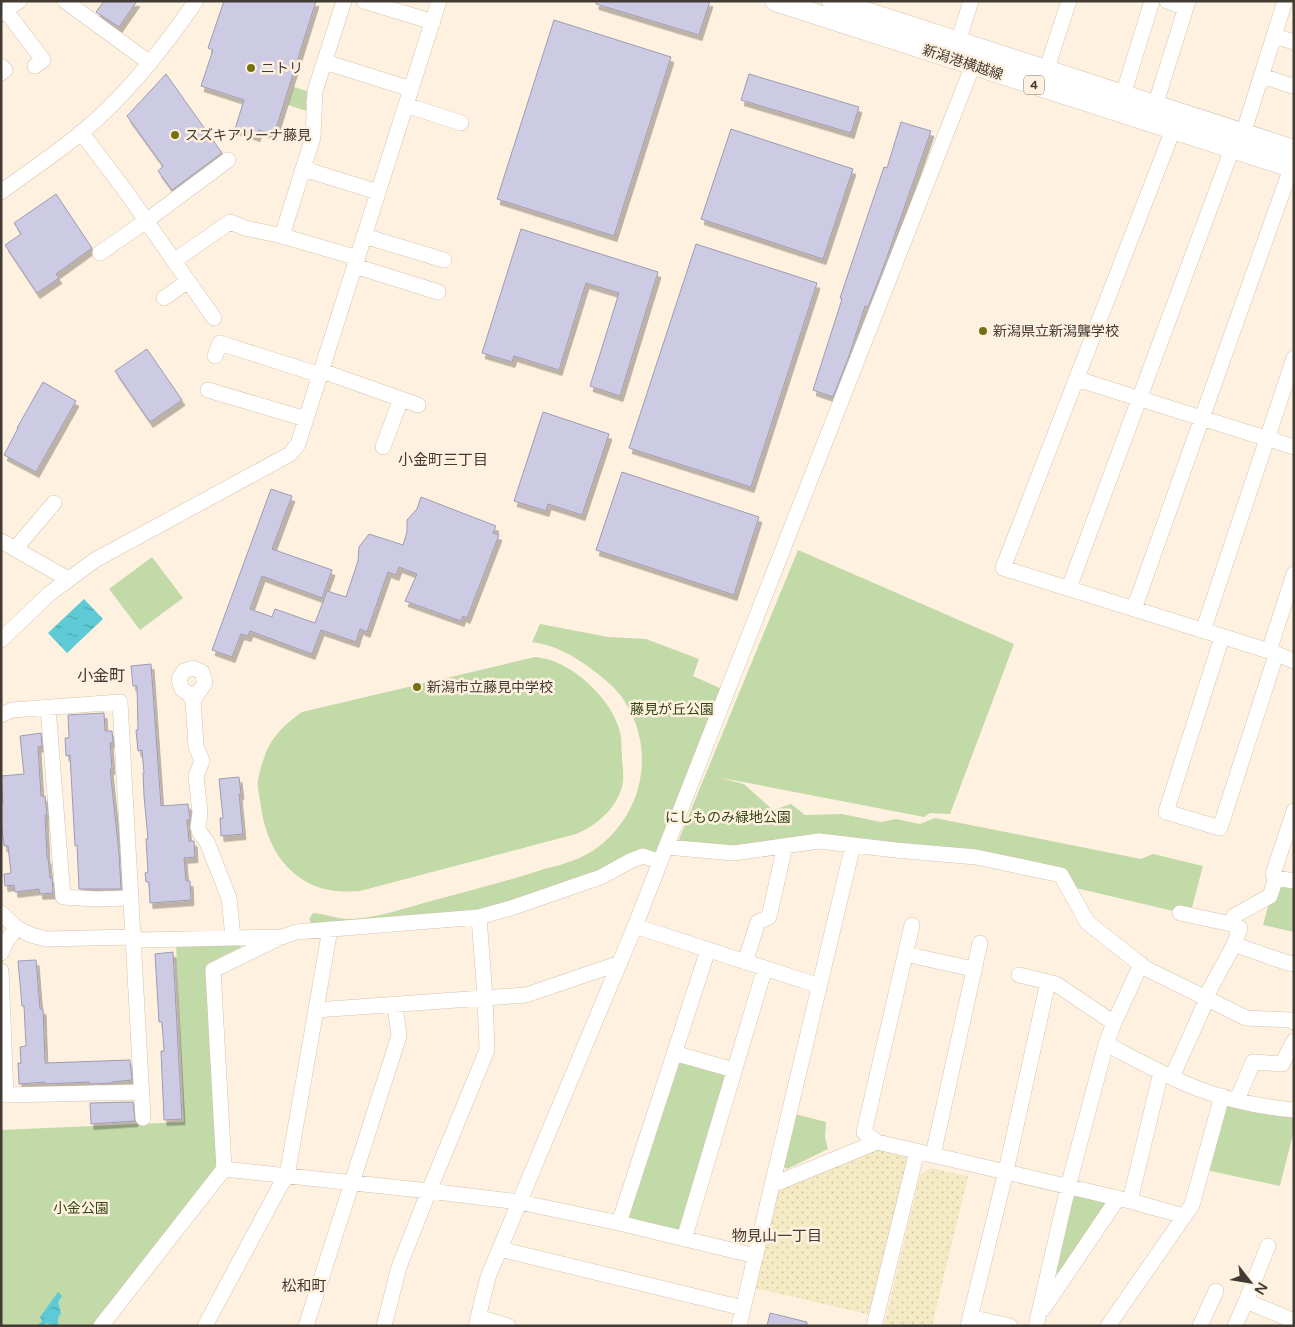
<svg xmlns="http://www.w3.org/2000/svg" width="1295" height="1327" font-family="'Varela Round','Noto Sans JP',sans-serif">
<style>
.sand{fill:url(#sand-dots)}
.park{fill:#c2d9a8}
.water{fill:url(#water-ripples)}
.building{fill:#cdcae3;stroke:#9e9cb3;filter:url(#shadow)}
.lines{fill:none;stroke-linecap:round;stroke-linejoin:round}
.minor-casing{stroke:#d4c4af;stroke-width:16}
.major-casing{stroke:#d4c4af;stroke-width:21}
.minor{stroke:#fff;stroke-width:15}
.major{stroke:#fff;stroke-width:20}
.poi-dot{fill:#757113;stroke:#fff1e0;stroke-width:2}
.labels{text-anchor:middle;stroke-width:5;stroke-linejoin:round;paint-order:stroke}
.shield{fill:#fff1e0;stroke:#7b7267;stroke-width:1}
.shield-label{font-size:12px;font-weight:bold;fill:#423b33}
.street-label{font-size:14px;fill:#423b33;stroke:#fff1e0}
.poi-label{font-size:14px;fill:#423b33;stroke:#fff1e0;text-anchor:start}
.park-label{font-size:14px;fill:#324614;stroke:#fff1e0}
.neighbourhood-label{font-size:15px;fill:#423b33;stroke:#fff1e0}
.quarter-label{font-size:16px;fill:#423b33;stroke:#fff1e0}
</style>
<defs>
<pattern id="sand-dots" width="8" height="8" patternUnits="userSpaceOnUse" patternTransform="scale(1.25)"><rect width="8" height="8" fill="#f4eac4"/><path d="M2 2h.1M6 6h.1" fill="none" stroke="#d2caa9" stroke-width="1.8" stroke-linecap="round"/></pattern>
<pattern id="water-ripples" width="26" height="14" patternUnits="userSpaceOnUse" patternTransform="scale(1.25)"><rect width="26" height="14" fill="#5ecad5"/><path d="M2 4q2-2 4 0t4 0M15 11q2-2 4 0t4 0" fill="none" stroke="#4fa5ad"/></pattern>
<filter id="shadow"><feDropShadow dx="3" dy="5.5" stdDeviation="0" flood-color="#0004"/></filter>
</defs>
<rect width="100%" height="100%" fill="#fff1e0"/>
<path class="sand" d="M876 1146 909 1153 871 1315 754 1288 775 1193 782 1187Z
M931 1168 968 1176 932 1326H884L920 1175Z"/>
<path class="park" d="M294 87 310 92V99H306V105L310 106V112L288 105Z
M798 550 1014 644 950 814 930 813 924 817 717 777 744 784 773 810 791 804 805 815 842 814 881 822 896 819 920 824 935 818 1141 859 1153 854 1203 866 1190 915 1072 887 1060 875 853 845 690 849 679 839Z
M152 557 183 598 140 630 109 589Z
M540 624 608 637 646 639 699 659 693 676 722 689 661 846 653 854 493 909 313 927 309 919 313 913C325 914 337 919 350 919 379 918 408 907 435 900 469 891 504 882 538 871 558 865 576 862 594 850 642 817 657 752 625 702 617 688 603 678 590 668 573 655 554 645 532 642Z
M535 657C540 658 545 658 550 660 579 669 613 702 620 732 622 740 621 747 622 755 622 764 624 773 623 782 619 806 598 825 576 834L360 891C345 892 330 892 315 886 279 871 264 836 260 800 259 794 257 787 258 781 259 773 262 763 265 755 272 736 286 723 302 712Z
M1276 878 1294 881V932L1263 925Z
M240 940 241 947 207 964 217 1165 92 1326H1V1130L184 1122 176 943Z
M674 1053 734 1070 684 1239 619 1223Z
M1224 1102 1294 1115V1130L1280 1186 1206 1170Z
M795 1114 826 1122 825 1138 828 1149 787 1169 782 1166Z
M1074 1194 1104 1201 1107 1204 1058 1274 1056 1272Z"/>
<path class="water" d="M84 599 103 619 67 653 48 633Z
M58 1292 62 1296 58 1302 61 1313 58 1318V1326H51L47 1323 43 1326H37L42 1321 40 1317Z"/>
<path class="building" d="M104 1H137L119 27 96 12Z
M224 1H316L274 135 259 130 257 136 235 129 244 100 201 86 213 50 208 48Z
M596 1H710L699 35 596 4Z
M554 20 671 57 614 236 497 199Z
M166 74 222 153 172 190 158 171 163 166 127 116Z
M749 74 859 107 851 133 741 100Z
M901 122 931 131 885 263 868 307 865 306 849 356 833 397 813 390 842 299 840 298 884 167 887 168Z
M731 129 853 169 823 259 701 219Z
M56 194 92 248 56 274 59 278 37 293 5 245 21 234 14 223Z
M521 229 658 272 620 396 590 386 619 293 586 283 559 370 514 356 512 362 482 353Z
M696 244 817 283 751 487 629 448Z
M147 349 182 400 150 422 115 371Z
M43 382 76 401 36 472 4 455 18 428H17Z
M543 412 609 434 582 515 548 504 546 511 514 501Z
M622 472 759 517 734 595 596 550Z
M271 489 292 496 272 549 332 570 322 598 262 576 250 609 272 617 275 609 315 623 327 591 346 597 358 561 359 547 369 534 403 545 407 532V520L417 509 421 497 496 526 493 533 499 535 467 618 463 616 461 621 405 601 417 574 399 567 396 575 388 572 367 632 360 629 356 642 321 630 312 654 250 631 248 636 241 634 232 657 212 650Z
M151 664 161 806 188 804 190 819 187 820 189 841H194L195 857 184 858 186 881H190L191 900 150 903 149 882H146L145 873 148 872 146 839H148L144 796 143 773H144L142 750 138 751 136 730H138L137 686H133L131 666Z
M104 713 105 731H112L113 742 110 743 112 769H110L119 853 121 889H79L77 845 75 846 70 755 66 756 65 738H69V735L68 715Z
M41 733 42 746 38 747 41 796H45L47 815H45L47 858H48L50 878H52L53 893 40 894 39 889 15 892 14 885 5 886 4 874 11 873 8 846H4L1 821V804L3 803 1 776 24 774 20 736Z
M239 777 241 794H239L243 834 221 836 220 818H223L219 779Z
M173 952 182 1119 164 1120 161 1051H164L162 1022H159L155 954Z
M36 960 40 1009H43L45 1063 130 1060 132 1080 112 1082V1083L89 1084V1082L45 1084V1082L19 1084 18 1063H21L20 1047 26 1046 24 1006H22L18 961Z
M133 1102 135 1121 91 1124 90 1103Z
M770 1313 807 1322V1326H767Z"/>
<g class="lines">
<defs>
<path id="minor" d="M65 1 150 63
M364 1 433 22
M1167 1 1186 8
M6 11 43 60 35 66
M1 14 19 1
M1274 36 1294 42
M958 42 971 1
M325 62 411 89
M1 66 5 70 1 73
M1046 71 1069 1
M1262 76 1292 86
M1123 95 1152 1
M406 105 461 123
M1155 106 1188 1
M1173 130 1003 568 1269 651 1294 661
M81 132 127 193 174 261 230 222 245 228 282 236 358 258
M1243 134 1285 1
M304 169 378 192
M1 192C28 172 55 154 81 133 126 96 163 49 196 1
M282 236 313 137 315 91 344 1
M364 236 444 260
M100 253 146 221 228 160
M174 261 214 318
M355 266 438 292
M164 298 188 281
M215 356 220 343 320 375
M322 371 418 405
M1077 379 1294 447
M208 390 306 419
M383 447 401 399
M1 541 68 579
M15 549 54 503
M1069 588 1232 149
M1134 609 1291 168
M1203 631 1294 358
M1222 637 1166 812 1220 828 1276 655
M1 640 49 594 95 560 281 459 290 454 298 444 439 1
M1269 651 1294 574
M193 700 205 683 202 672 193 668 184 671 179 679 182 689 189 694 193 700 196 746 202 761 196 776 200 813 198 827 200 833 207 842 229 898 233 937
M48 707 63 897 96 899 131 898
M1 715 12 710 120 702 143 1118
M853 845 772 1185 877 1142 1130 1201 1184 1216
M666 847 734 853 819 841 895 850 976 857 1061 875 1087 922 1145 968 1246 1018 1290 1020 1294 1022
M1276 878 1294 881
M1 913 17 928 31 935 46 939 133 937 141 940 282 937 296 932 479 917 511 908 601 877 630 861 643 856 660 862
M1180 913 1231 924 1240 928 1234 945 1205 998
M1231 924 1234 916 1270 896 1276 878 1273 874 1294 811
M635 926 820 986
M1234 945C1255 950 1273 960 1294 964
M1 953 7 940 17 928
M905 954 973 969
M745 962 758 922 769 917 785 846
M1 971 6 1095 141 1092
M1019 975 1048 982
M316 1010 526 995 620 963
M1114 1023 1141 964
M674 1053 734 1070
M1172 1077 1207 999
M1237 1100 1253 1062 1282 1064 1294 1041
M877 1142 864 1132 912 925
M933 1155 980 943
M224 1169 213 970 277 939
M1130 1201 1161 1072
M619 1223 708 950
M684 1239 765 968
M1268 1246 1246 1301 1294 1321
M500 1249 743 1308
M1043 1309 1118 1198
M478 1317 508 1326
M970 1317 1010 1326
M101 1326 224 1169 429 1191 519 1202 619 1223 756 1256
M205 1326 280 1186 287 1176 330 929
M306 1326 399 1036 395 1005
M384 1326 399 1267 429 1191 487 1050 485 997 479 917
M476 1326 488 1277 635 926 973 65
M739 1326 772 1185
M874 1326 917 1151
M968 1326 1006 1171 1048 982 1056 984 1114 1023 1106 1044C1135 1059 1165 1076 1196 1088 1227 1100 1261 1107 1294 1110
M1036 1326 1068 1187 1106 1044
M1108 1326 1192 1205 1222 1096
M1200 1326 1216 1291
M1235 1326 1246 1301"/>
<path id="major" d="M775 1 1294 168
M832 1 1294 150"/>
</defs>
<use href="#minor" class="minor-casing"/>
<use href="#major" class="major-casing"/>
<use href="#minor" class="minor"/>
<use href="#major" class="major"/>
</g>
<g class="poi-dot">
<circle cx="251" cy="68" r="5"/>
<circle cx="175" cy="135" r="5"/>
<circle cx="983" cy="331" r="5"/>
<circle cx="417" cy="687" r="5"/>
</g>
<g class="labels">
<rect class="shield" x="1024" y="75.5" width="20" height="19" rx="4"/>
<g class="shield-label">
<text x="1034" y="89">4</text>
</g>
<g class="street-label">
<text transform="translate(963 62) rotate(18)" y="5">新潟港横越線</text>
</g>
<g class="poi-label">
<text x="261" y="73">ニトリ</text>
<text x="185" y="140">スズキアリーナ藤見</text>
<text x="993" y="336">新潟県立新潟聾学校</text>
<text x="427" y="692">新潟市立藤見中学校</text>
</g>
<g class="park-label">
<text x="672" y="714">藤見が丘公園</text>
<text x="728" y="822">にしものみ緑地公園</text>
<text x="81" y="1213">小金公園</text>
</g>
<g class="neighbourhood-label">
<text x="443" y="465">小金町三丁目</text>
<text x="777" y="1241">物見山一丁目</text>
<text x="304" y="1291">松和町</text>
</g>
<g class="quarter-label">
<text x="101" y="681">小金町</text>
</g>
</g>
<rect width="1295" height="1327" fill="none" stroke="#423b33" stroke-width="5"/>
<g transform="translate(1250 1282) rotate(121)" stroke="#fff1e0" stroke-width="4" paint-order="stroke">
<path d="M0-4L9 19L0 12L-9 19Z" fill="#423b33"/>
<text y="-8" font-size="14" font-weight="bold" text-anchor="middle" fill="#423b33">N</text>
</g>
</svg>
